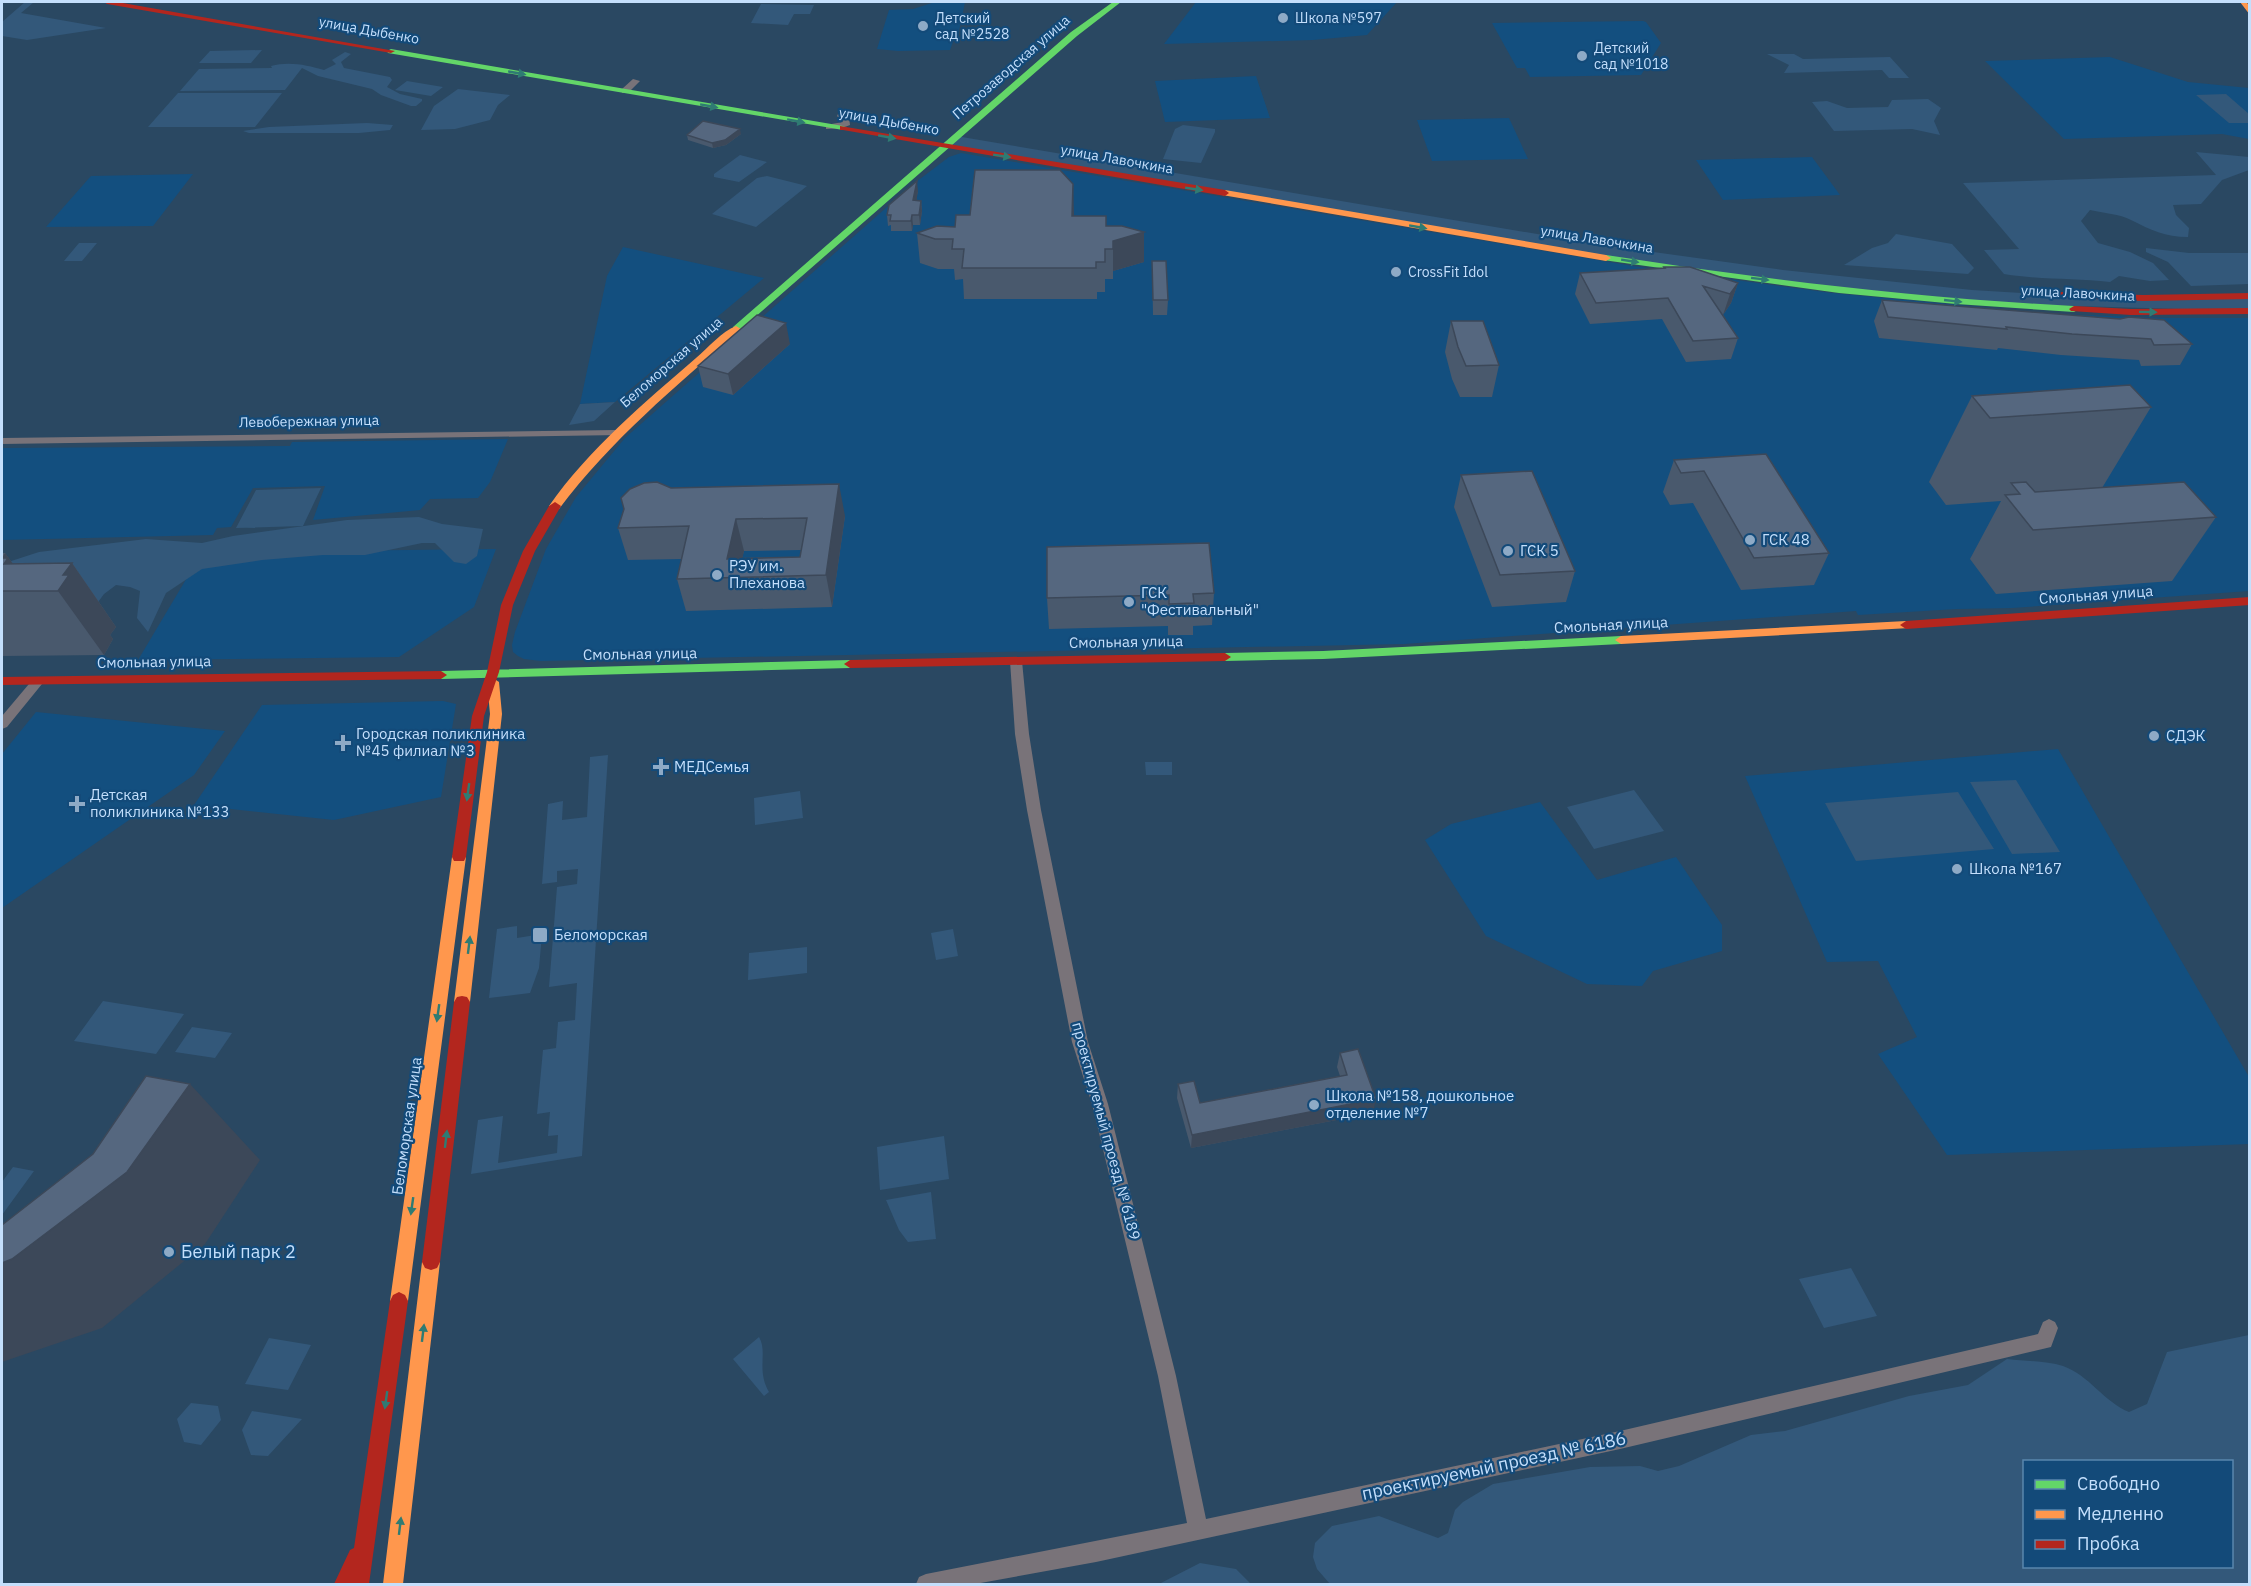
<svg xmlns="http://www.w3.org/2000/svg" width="2251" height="1586" font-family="'IBM Plex Sans',sans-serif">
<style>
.built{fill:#134f7f}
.green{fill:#33587a;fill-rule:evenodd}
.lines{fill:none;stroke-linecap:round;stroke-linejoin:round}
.street{fill:#797379;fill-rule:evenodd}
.fast{fill:#63d668;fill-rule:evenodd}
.slow{fill:#ff974d;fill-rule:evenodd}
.jam{fill:#b3261e;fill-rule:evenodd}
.wall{fill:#49596d;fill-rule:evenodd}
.shaded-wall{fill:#3c4859}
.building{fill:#55677f;stroke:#3c4859;stroke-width:1.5;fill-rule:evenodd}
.oneway{fill:#2f7b73}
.poi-dot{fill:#8eaac6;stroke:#134a79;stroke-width:2}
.labels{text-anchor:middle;stroke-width:4.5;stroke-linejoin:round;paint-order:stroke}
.far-poi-label{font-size:14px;fill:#c4dffc;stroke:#134a79;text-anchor:start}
.far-street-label{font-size:14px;fill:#c4dffc;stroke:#134a79}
.poi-label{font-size:15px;fill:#c4dffc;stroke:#134a79;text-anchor:start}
.street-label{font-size:15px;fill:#c4dffc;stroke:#134a79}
.near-poi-label{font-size:18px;fill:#c4dffc;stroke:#134a79;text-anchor:start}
.near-street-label{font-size:18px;fill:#c4dffc;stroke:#134a79}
</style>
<rect width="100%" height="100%" fill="#2a4862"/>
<path class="built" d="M935 2H965L958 36H955L950 50 898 51 877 49 889 10 913 9Z
M1196 2H1397L1367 35 1313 40 1164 44Z
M1643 21 1646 22 1661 43 1641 75 1530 77 1525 68H1517L1492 23Z
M2110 57 2188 82 2249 88V139L2222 134 2064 139 1985 61Z
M1256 76 1270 118 1165 122 1155 81Z
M1509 118 1528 159 1432 161 1417 120Z
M961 153 1633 266 1832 293 2056 314 2169 318H2249V591L2012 608 1957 609 1858 615 1856 611 1404 644 541 661 524 659 518 656 513 652 512 645 515 632 546 549 576 497 625 438 912 185 949 157Z
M1812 157 1840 195 1723 200 1696 160Z
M193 174 153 226 46 227 91 176Z
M623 247 764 278 615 402 580 404 607 276Z
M508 439 490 482 478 498 430 499 420 510 313 520 325 486 253 488 231 527 217 528 213 535 2 540V448L290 446 292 442Z
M496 549 474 607 399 657 138 660 194 566 229 565 237 552Z
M443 701 456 704 441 797 334 820 194 805 262 705Z
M36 712 225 731 194 775 2 908V754Z
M2058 749 2249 1077V1144L1947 1155 1878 1054 1917 1037 1878 961 1827 962 1745 776Z
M1540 802 1597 880 1676 857 1722 925V951L1653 971 1642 986 1587 984 1486 936 1425 840 1451 824Z"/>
<path class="green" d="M25 2H34L21 13 106 28 27 40 2 36V22Z
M761 4 813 5H814L810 14H794L788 25 751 23Z
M262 50 251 63H199L210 51Z
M345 52 351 54 341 62 344 68 390 77 392 80 387 87 400 94 422 99V101L416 106H411L381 95 372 89 318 76 302 68 285 90 180 91 199 69 272 68 271 66C289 61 307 65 324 70L336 64 332 60Z
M1767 54H1794L1803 59 1890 57 1909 78H1889L1882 70 1784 73 1789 65Z
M407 81 443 87 431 96 395 90Z
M458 89 510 95 498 105 490 120 455 129 421 130 434 106Z
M178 93H282L255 127H148Z
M2226 94 2249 114V123H2229L2196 95Z
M1928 99 1941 108 1934 121 1940 135 1912 129 1834 131 1812 102 1827 101 1847 108 1888 107 1892 100Z
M367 123 393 125 390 130 359 133H249L243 131 269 127Z
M1183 125 1215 129V132L1201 163 1163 159 1175 129Z
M956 136 1596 244 1783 270 1972 290 2054 295 2249 296V311L1976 303 1702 272 944 147Z
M2196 152 2249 157V170L2222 180 2201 204 2173 205 2176 215 2189 228 2188 237C2165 237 2151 230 2131 220 2120 214 2103 213 2090 210L2081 221 2098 243 2130 252 2153 263 2169 280 2150 281 2119 276 2110 282C2075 278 2040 280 2004 274L1984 250 2019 249 1963 183 2216 175Z
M740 155 767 162 739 182 714 177V174Z
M767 176 807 186 756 227 712 214 757 178Z
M1896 234 1952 244 1974 268 1968 274 1844 265 1872 248 1888 243Z
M79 243H97L82 261H64Z
M2146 248 2189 253H2249V284L2191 286 2168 262 2146 252Z
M615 402 594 421 569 425 580 404Z
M321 488 303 526 236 528 256 490Z
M419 517 442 524 483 529 477 556 466 564 454 562 435 543H422L365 555H323L262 560 202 569 166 593 148 632 137 618 140 591 130 587 116 585 104 594 90 613 2 564 39 552 146 539 202 543 233 536 347 520Z
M608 755 582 1156 471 1174 478 1120 503 1116 498 1163 557 1153 558 1135 548 1136 550 1112 537 1114 543 1050 556 1048 558 1022 575 1020 577 983 549 987 557 887 577 884 578 869 557 871V882L542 884 548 804 563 801 562 820 587 817 590 757Z
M1145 762H1172V775H1146Z
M2016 780 2060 852 2012 854 1970 782Z
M1634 790 1664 831 1594 849 1567 807Z
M800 791 803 818 755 825 754 798Z
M1958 792 1994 849 1856 861 1825 803Z
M517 926V938L542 934 539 968 530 993 489 998 497 929Z
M953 929 958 956 936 960 931 933Z
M807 947V973L748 980 749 953Z
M103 1001 184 1014 156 1054 74 1041Z
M192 1027 232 1033 215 1058 175 1052Z
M944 1136 949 1179 880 1190 877 1147Z
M13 1167 34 1171 2 1215V1182Z
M931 1192 936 1239 908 1242 899 1230 886 1200Z
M1851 1268 1877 1316 1824 1328 1799 1279Z
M2249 1335V1584H1330L1317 1569 1313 1557 1315 1543 1332 1526 1379 1516 1438 1538 1448 1533 1455 1510 1463 1502 1493 1484 1590 1467 1640 1466 1658 1471 1679 1466 1751 1435 1785 1431 1909 1396 1968 1385 2007 1359C2024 1361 2046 1361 2063 1366 2089 1375 2104 1402 2129 1412L2147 1404 2167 1352ZM2024 1462H2232V1566H2024Z
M759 1337C768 1352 756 1370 769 1392L764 1396 733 1359Z
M269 1338 311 1345 288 1390 245 1384Z
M191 1403 218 1406 221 1420 201 1445 184 1442 177 1419Z
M252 1411 302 1419 268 1456 251 1455 242 1430Z
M1200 1563 1236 1569 1251 1584H1159Z"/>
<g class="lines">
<path class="street" d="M633 79 640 81 628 93H622V89Z
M838 114 849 117 850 125 842 128 826 129V125L843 122 837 116Z
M616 430 620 431V435L2 444V438Z
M1016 657 1022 661 1029 734 1041 810 1088 1042 1108 1104 1176 1376 1206 1519 1620 1431 2038 1334 2043 1322 2049 1319 2055 1322 2058 1328 2051 1347 1620 1449 1096 1562 975 1584H916L919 1577 926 1574 1187 1523 1158 1376 1092 1104 1072 1042 1027 810 1015 734 1010 661Z
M38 677 44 681 42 684 7 727 2 729V716L34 678Z"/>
<path class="fast" d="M1113 2H1121L1077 36 739 331H733V327L1071 32Z
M391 49 843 126 847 128 843 130 388 53 387 51Z
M1606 255C1761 279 1917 298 2074 306L2079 309 2074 312 1956 304 1839 293 1603 260 1601 258Z
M1621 636 1627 640 1621 644 1323 659 1225 661 1219 657 1225 653 1323 651Z
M850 660 856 664 850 668 441 679 435 675 441 671Z"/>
<path class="slow" d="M2240 2H2246L2250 6V15Z
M1225 190 1606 255 1611 258 1606 261 1222 195V191Z
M736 326 741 329 739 331C675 387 611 440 559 509H551L549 506C589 449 644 403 696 358 708 348 722 331 736 326Z
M1906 621 1910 622 1912 625 1910 628 1621 644 1615 640 1621 636Z
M493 678 499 682 502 714 470 1002 467 1007 462 1008 457 1007 454 1002 490 714 487 682Z
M459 852 464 853 466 857 408 1301 405 1307 399 1310 393 1307 390 1301 452 857 454 853Z
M431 1254 437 1256 440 1262 403 1584H383L422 1262 425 1256Z"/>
<path class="jam" d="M104 2H117L395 51 391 53 107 4Z
M840 126 1225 190 1229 193 1225 196 843 130H840Z
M2031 291 2143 295 2250 293V299L2143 301 2028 296 2026 294Z
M2074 306 2131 309 2250 308V314L2131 315 2071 311 2069 309Z
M555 502 561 506 535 551 513 605 499 672 484 716 466 857 464 861H454L452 857 472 716 487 672 501 605 523 551 549 506Z
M2250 597V605L1906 629 1900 625 1906 621Z
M1225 653 1231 657 1225 661 850 668 844 664 850 660Z
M441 671 447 675 441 679 2 685V677Z
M462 996 467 997 470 1002 440 1262 437 1268 431 1270 425 1268 422 1262 454 1002 457 997Z
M399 1292 405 1295 408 1301 369 1584H334L350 1550 354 1548 390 1301 393 1295Z"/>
</g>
<path class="wall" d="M741 134 726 145 713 148 688 140 687 135Z
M918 191 916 200 921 201 922 211 920 225H913L912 231H891V225L888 226 887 215Z
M1074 216 1106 226 1144 232V262L1113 271V279H1105V292H1097V299H964L963 279 955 280 954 269H938L920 263 917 233 955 227Z
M1152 261 1168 300 1167 315H1153Z
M1664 267 1738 283 1731 303 1723 315 1738 338 1731 359 1686 362 1662 319 1590 324 1575 294 1580 273 1663 268Z
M1882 300 2192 344 2180 365 2141 366 2139 360 2061 355 1998 348 1997 350 1879 338 1874 321Z
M1451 321 1499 365 1492 397H1460L1452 379 1445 352Z
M790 344 733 395 703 387 698 366Z
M1972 396 2151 407 2102 488 2216 517 2172 581 1996 594 1970 559 2001 501 1946 505 1929 482Z
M1766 454 1829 553 1814 585 1741 590 1693 503 1670 505 1663 492 1674 460Z
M1461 475 1575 571 1566 602 1492 607 1454 507Z
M671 488 845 516 832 607 686 611 677 579 682 559 628 560 618 528ZM801 550 800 557 742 558 744 551Z
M2 553H5L13 564 72 563 116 627 110 635 113 639 104 655 2 656Z
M1214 593 1212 625 1193 626V635H1168V626L1049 629 1047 598Z
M1340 1053 1373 1113 1191 1148 1177 1098 1178 1084 1200 1103 1340 1076 1337 1067Z"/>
<path class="shaded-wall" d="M740 129 741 134 726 145 713 148 712 143Z
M917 181 918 191 915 210 913 200Z
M1073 184 1074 214 1073 246 1072 216Z
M921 201 922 211 920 225 919 215Z
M912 215 913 225 912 231 911 221Z
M1144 232V262L1113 271V279V241Z
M1738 283 1731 303 1723 315 1730 294Z
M786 323 790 344 733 395 728 374Z
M839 484 845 516 832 607 826 575Z
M736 519 744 551 738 577 727 559Z
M5 553 33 591 4 564 2 558Z
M72 563 116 627 110 635 113 639 104 655 58 591 63 575Z
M190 1084 260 1160 205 1244 102 1328 2 1362V1263Z
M1376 1099 1373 1113 1191 1148 1192 1135Z"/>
<path class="building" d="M703 121 740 129 725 140 712 143 687 135Z
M975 170H1060L1073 184 1072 216H1106V226H1122L1144 232 1113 241V249H1105V262H1096V268H962L964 249H952L953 239H935L917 233 937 226 955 227 956 215H970Z
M917 181 913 200 921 201 919 215H912L911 221H890L891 215H887L889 205Z
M1152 261H1166L1168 300H1153Z
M1664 267H1690L1738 283 1730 294 1703 286 1738 338 1693 341 1668 298 1596 303 1580 273 1665 268Z
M1882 300 2120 319 2129 317 2164 320 2192 344 2154 345 2151 339 2072 334 2006 327 2007 329 1888 317Z
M757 315 786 323 728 374 698 366Z
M1451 321H1483L1499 365 1466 366 1458 347Z
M2130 385 2151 407 1990 418 1972 396Z
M1766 454 1829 553 1754 558 1704 471 1681 473 1674 460Z
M1532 471 1575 571 1500 575 1461 475Z
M657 482 671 488 839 484 826 575 677 579 689 526 618 528 624 509 621 498 630 489 644 483ZM807 518 800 557 727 559 736 519Z
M2026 482 2035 492 2184 482 2216 517 2033 530 2005 495 2020 494 2011 483Z
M1209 543 1214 593 1193 594 1194 603 1169 604V595L1047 598V547Z
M2 558H8L4 564 72 563 63 575H69L58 591H2Z
M1358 1049 1376 1099 1192 1135 1178 1084 1194 1081 1200 1103 1347 1075 1340 1053Z
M146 1076 190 1084 127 1172 12 1259 2 1263V1225L93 1154Z"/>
<defs><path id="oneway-solid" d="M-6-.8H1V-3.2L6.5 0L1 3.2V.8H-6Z" transform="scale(1.5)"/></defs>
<g class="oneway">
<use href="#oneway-solid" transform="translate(517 73) rotate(10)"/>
<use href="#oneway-solid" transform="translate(709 106) rotate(10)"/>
<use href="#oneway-solid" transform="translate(796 121) rotate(10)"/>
<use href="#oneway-solid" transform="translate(887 137) rotate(10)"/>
<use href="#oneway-solid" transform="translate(1002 156) rotate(9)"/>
<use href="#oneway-solid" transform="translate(1194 189) rotate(9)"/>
<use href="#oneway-solid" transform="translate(1418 227) rotate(10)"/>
<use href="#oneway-solid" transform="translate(1630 261) rotate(9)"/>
<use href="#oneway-solid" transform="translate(1760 279) rotate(7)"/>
<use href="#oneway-solid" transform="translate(1953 301) rotate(6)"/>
<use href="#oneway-solid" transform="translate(2148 312) rotate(1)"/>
<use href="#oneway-solid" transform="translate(468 792) rotate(98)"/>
<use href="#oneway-solid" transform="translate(469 945) rotate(-83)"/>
<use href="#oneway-solid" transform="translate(438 1013) rotate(98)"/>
<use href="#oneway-solid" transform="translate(446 1139) rotate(-83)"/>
<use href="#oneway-solid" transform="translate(412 1206) rotate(98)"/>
<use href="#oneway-solid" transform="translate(423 1333) rotate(-83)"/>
<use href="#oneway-solid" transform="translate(386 1400) rotate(98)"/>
<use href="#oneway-solid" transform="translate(400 1526) rotate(-83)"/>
</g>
<g class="poi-dot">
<circle cx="1283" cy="18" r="6"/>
<circle cx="923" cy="26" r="6"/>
<circle cx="1582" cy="56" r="6"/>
<circle cx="1396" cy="272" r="6"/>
<circle cx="1750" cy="540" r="6"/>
<circle cx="1508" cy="551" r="6"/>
<circle cx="717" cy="575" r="6"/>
<circle cx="1129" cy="602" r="6"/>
<circle cx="2154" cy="736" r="6"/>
<path d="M340 734h6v6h6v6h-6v6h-6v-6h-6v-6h6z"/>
<path d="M658 758h6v6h6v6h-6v6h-6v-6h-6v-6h6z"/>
<path d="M74 795h6v6h6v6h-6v6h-6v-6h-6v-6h6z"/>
<circle cx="1957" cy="869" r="6"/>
<rect x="532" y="927" width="16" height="16" rx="3"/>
<circle cx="1314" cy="1105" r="6"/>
<circle cx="169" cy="1252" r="6"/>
</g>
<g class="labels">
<g class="far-poi-label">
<text x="935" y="23">Детский<tspan x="935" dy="16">сад №2528</tspan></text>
<text x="1295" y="23">Школа №597</text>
<text x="1594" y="53">Детский<tspan x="1594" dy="16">сад №1018</tspan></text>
<text x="1408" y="277">CrossFit Idol</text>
</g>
<g class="far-street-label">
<text transform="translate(369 30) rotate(10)" y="5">улица Дыбенко</text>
<text transform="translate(1011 67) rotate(-41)" y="5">Петрозаводская улица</text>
<text transform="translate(889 121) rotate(10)" y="5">улица Дыбенко</text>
<text transform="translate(1117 159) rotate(10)" y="5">улица Лавочкина</text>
<text transform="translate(1597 239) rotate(9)" y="5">улица Лавочкина</text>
<text transform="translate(2078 293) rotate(3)" y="5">улица Лавочкина</text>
<text transform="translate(671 362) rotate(-41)" y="5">Беломорская улица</text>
<text transform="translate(309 421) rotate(-1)" y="5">Левобережная улица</text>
</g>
<g class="poi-label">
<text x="1762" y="545">ГСК 48</text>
<text x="1520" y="556">ГСК 5</text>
<text x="729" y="571">РЭУ им.<tspan x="729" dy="17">Плеханова</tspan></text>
<text x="1141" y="598">ГСК<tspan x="1141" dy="17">"Фестивальный"</tspan></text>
<text x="356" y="739">Городская поликлиника<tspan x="356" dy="17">№45 филиал №3</tspan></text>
<text x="2166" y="741">СДЭК</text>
<text x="674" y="772">МЕДСемья</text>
<text x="90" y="800">Детская<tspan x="90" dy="17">поликлиника №133</tspan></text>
<text x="1969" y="874">Школа №167</text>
<text x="554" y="940">Беломорская</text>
<text x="1326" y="1101">Школа №158, дошкольное<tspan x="1326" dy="17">отделение №7</tspan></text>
</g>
<g class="street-label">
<text transform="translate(2096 595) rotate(-4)" y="5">Смольная улица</text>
<text transform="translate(1611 625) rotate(-3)" y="5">Смольная улица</text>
<text transform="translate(1126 642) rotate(-1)" y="5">Смольная улица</text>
<text transform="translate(640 654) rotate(-1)" y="5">Смольная улица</text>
<text transform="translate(154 662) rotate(-1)" y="5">Смольная улица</text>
<text transform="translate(407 1126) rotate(-82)" y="5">Беломорская улица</text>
<text transform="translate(1106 1131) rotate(75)" y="5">проектируемый проезд № 6189</text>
</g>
<g class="near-poi-label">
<text x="181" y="1258">Белый парк 2</text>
</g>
<g class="near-street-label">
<text transform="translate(1494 1466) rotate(-12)" y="6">проектируемый проезд № 6186</text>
</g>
</g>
<rect width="2251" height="1586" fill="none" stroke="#c4dffc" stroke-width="6"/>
<rect x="2023" y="1460" width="210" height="108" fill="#134a79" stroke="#5a86ad" stroke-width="1.5"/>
<rect x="2035" y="1480" width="30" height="9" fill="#63d668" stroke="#5a86ad" stroke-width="1.5"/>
<text x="2077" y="1490" font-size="18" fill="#c4dffc">Свободно</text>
<rect x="2035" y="1510" width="30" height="9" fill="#ff974d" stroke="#5a86ad" stroke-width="1.5"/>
<text x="2077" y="1520" font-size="18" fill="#c4dffc">Медленно</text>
<rect x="2035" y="1540" width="30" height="9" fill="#b3261e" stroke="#5a86ad" stroke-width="1.5"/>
<text x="2077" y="1550" font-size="18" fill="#c4dffc">Пробка</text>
</svg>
